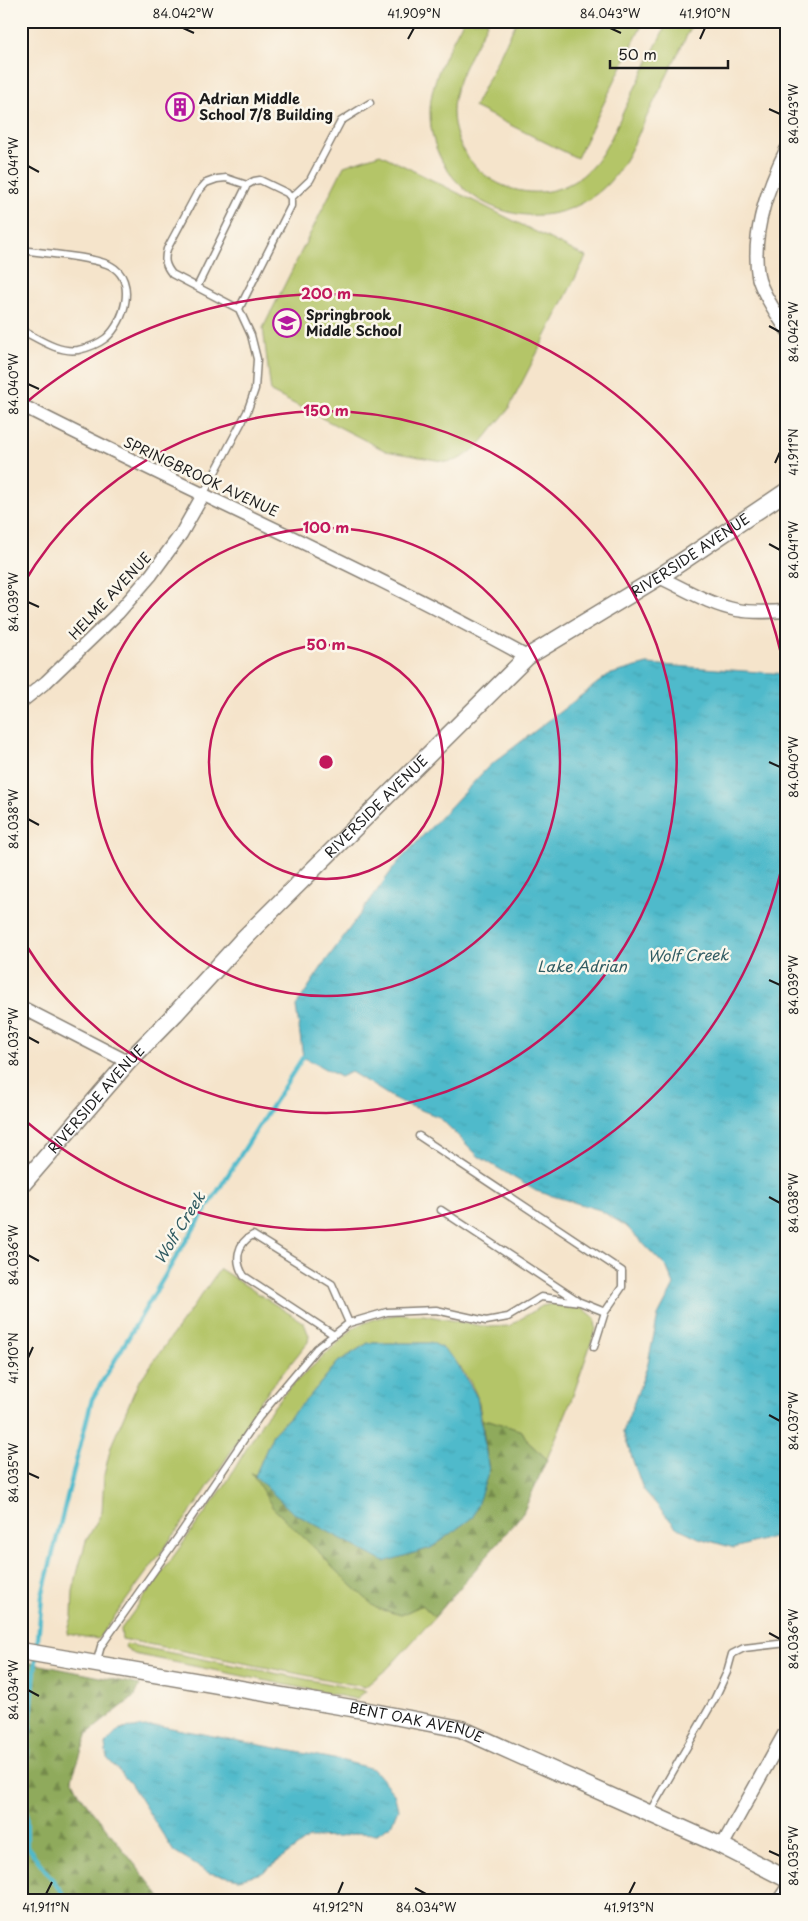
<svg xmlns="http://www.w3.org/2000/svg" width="808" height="1921" font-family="'Playpen Sans',sans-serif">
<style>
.green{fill:#b4c567;stroke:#687042}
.forest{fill:url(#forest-firs);stroke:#56633c}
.water{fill:url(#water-ripples);stroke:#366b74}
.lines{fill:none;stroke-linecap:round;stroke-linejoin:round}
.stream{stroke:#4fbacb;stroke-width:4.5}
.service-casing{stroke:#888074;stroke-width:9}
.minor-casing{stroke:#888074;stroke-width:15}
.tertiary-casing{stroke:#888074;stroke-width:19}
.service{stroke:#fff;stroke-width:6}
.minor{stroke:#fff;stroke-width:12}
.tertiary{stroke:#fff;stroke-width:16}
.ticks{fill:none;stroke:#1c1c1c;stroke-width:2}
.ring{fill:none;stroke:#c2185b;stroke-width:2.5}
.labels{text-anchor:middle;stroke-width:5;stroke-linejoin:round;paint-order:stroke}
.poi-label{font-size:14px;font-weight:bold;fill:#1c1c1c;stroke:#fbf7ec;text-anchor:start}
.street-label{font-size:14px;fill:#1c1c1c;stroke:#fbf7ec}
.water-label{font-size:15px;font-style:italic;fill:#305b62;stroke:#fbf7ec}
.centre{fill:#c2185b;stroke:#fbf7ec;stroke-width:2.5}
.ring-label{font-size:15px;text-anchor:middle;font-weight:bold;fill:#c2185b;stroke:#fbf7ec;stroke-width:5;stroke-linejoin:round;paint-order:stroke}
.neatline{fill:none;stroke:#1c1c1c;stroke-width:2}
.ticks-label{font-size:12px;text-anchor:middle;fill:#1c1c1c}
</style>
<defs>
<pattern id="forest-firs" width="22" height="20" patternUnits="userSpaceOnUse" patternTransform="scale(1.25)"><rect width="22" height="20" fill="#8faa5c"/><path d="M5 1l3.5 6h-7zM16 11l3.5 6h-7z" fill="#748a4b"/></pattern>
<pattern id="water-ripples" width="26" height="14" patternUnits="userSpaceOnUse" patternTransform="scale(1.25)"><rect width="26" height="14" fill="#4fbacb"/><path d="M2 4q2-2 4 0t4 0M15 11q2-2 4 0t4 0" fill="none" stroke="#449fae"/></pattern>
</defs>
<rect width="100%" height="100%" fill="#fbf7ec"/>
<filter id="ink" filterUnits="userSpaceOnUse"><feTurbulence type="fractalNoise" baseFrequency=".02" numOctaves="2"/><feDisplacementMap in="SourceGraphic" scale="10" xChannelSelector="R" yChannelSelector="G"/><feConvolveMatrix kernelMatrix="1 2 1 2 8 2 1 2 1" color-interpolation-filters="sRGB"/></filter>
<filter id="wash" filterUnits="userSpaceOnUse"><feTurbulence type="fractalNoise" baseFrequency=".0096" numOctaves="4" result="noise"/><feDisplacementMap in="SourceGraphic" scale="20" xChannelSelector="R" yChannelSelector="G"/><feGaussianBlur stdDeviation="1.12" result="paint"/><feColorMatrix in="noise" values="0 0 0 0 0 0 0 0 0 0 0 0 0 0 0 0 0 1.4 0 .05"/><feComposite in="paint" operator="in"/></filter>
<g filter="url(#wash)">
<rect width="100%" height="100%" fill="#f5e4cb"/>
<path class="green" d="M463 21H488C475 49 453 80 453 112 454 177 530 216 582 176 604 159 614 131 626 106 640 78 654 50 668 21H694C679 51 665 80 650 110 635 140 623 175 595 195 528 245 430 197 430 113 430 80 448 50 463 21Z
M517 21H644L577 158 474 107Z
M380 154 586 257 508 410 479 445 465 456 457 460 447 462 386 451 271 392 263 328 344 166Z
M220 1269 304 1323 309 1336 308 1342 261 1400 232 1450 200 1499 98 1639 67 1634 72 1617 73 1591 79 1566 86 1541 102 1512 104 1475 111 1446 138 1383Z
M557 1303 582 1307 595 1318 596 1329 571 1401 547 1459 528 1442 522 1431 489 1420 482 1421C480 1413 480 1404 477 1397 471 1379 450 1350 432 1343H368L338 1362 308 1398 273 1434 255 1476 254 1474 333 1568 401 1615 422 1605 435 1617 389 1667 365 1687 122 1639 121 1629 225 1485 264 1419 288 1389 355 1327 377 1318 399 1314 423 1315 488 1327 509 1326 542 1306Z
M126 1644 366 1691 356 1699 134 1654 125 1647Z"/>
<path class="forest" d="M489 1420 522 1431 528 1442 547 1459 523 1513 435 1617 422 1605 401 1615 376 1608 333 1568 325 1558 273 1508 251 1472 255 1476 489 1471 482 1421Z
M21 1661 140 1685 135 1696 88 1733 72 1778 80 1795 163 1900H21Z"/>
<path class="water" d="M647 664 787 674V1533L734 1548 699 1538 676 1527 643 1489 623 1432 647 1367 658 1316 674 1285 667 1268 626 1226 600 1210 536 1191 478 1156 439 1117 398 1101 351 1072 340 1077 303 1057 296 1006 325 962 398 862 488 767 608 675Z
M368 1343H432L441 1347 455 1360 477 1397 489 1471 473 1517 431 1548 384 1562 292 1512 255 1476 273 1434 308 1398 338 1362Z
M161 1726 344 1761 373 1769 394 1793 398 1809 391 1825 377 1834 357 1833 340 1837 309 1838 262 1873 239 1879 209 1873 174 1852 130 1783 107 1758 105 1744 120 1729Z"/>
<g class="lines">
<path class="stream" d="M68 1900 27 1846 26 1767 42 1596 92 1399 182 1247 303 1057 307 1055"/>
</g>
</g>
<g filter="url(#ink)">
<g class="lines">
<defs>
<path id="service" d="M291 198 310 180 341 121 370 103
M21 250C42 253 96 257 111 266 137 280 125 322 106 338 98 344 88 348 78 350 58 353 39 339 21 330
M197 287 247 185 254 181 260 180 287 193 291 198V206L239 309
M203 495 247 412 255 389 257 359 251 335 239 309 172 274C165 265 164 260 167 249L197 193 206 183 217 179 226 178 247 185
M419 1136 622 1271V1287L605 1312 594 1347
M441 1210 577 1300
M334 1335 244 1276C234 1261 237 1243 253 1235L332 1284 349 1323
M96 1664 101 1646 180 1534 259 1417 317 1348 349 1323 387 1312 436 1310 486 1321 508 1317 541 1297 580 1302 605 1312
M649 1813 715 1698 727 1672 732 1654 744 1648 787 1643"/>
<path id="minor" d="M787 148C768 186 751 232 758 276 760 289 779 318 787 330
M21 405C189 491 362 566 527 657
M659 577C683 588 710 605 737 610 753 613 770 612 787 611
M21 702 46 682 118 613 151 575 181 534 203 495
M21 1007 128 1062
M722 1846 787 1729
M779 1900 787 1888"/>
<g id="tertiary">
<path id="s1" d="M21 1186 128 1062 175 1014 245 937 527 657 659 577 787 491"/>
<path id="s2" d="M21 1651 363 1710 461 1729 722 1846 787 1879"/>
</g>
</defs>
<use href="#service" class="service-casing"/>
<use href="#minor" class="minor-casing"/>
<use href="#tertiary" class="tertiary-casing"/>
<use href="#service" class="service"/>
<use href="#minor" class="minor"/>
<use href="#tertiary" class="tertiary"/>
</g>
</g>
<path class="ticks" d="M183 28 194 33M610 28 621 33M408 39 414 28M700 39 705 28M769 109 780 114M28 166 39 172M769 326 780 332M28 384 39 389M775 463 780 452M769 544 780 550M28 602 39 607M769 762 780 767M28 819 39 825M769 980 780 985M28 1037 39 1043M769 1197 780 1203M28 1255 39 1261M28 1358 33 1347M769 1415 780 1421M28 1473 39 1478M769 1633 780 1639M28 1690 39 1696M769 1851 780 1856M415 1888 426 1894M46 1894 52 1882M338 1894 343 1882M629 1894 635 1882"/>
<g class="ring">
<circle cx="326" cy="762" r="117"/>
<circle cx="326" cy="762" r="234"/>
<path d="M22 586A351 351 0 1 1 22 938"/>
<path d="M786 847A468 468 0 0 1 22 1118M22 406A468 468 0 0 1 786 677"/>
</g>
<defs>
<symbol id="building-ring" viewBox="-11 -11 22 22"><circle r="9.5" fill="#fbf7ec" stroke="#b5179e" stroke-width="1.5"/><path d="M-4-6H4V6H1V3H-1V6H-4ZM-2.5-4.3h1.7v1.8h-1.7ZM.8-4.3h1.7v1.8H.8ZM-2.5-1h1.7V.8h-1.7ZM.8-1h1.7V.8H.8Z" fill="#b5179e"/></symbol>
<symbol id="school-ring" viewBox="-11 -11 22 22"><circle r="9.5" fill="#fbf7ec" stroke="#b5179e" stroke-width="1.5"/><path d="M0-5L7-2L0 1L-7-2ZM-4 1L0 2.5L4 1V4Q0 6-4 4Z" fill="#b5179e"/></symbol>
</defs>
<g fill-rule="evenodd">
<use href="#building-ring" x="164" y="91" width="32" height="32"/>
<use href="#school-ring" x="271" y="307" width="32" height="32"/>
</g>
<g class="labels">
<g class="poi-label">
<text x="199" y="104">Adrian Middle<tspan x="199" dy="16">School 7/8 Building</tspan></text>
<text x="306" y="320">Springbrook<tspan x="306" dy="16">Middle School</tspan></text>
</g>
<g class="street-label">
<text transform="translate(201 477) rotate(25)" y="5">SPRINGBROOK AVENUE</text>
<text dy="5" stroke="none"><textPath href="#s1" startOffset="925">RIVERSIDE AVENUE</textPath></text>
<text transform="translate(110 596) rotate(-47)" y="5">HELME AVENUE</text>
<text dy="5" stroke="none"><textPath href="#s1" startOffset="520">RIVERSIDE AVENUE</textPath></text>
<text dy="5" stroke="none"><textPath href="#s1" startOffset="115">RIVERSIDE AVENUE</textPath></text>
<text dy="5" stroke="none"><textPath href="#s2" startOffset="402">BENT OAK AVENUE</textPath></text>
</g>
<g class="water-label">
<text transform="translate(688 956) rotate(-1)" y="5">Wolf Creek</text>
<text x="582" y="972">Lake Adrian</text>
<text transform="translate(180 1228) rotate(-58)" y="5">Wolf Creek</text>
</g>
</g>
<circle cx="326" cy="762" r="8" class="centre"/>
<g class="ring-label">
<text x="326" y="299">200 m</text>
<text x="326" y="416">150 m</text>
<text x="326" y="533">100 m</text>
<text x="326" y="650">50 m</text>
</g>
<rect width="808" height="1921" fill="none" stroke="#fbf7ec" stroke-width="55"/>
<path d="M610 60v8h118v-8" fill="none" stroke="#1c1c1c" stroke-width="2.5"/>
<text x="618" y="60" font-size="15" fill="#1c1c1c" stroke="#fbf7ec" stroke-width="4" paint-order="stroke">50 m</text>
<rect x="28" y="28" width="752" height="1866" class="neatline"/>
<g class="ticks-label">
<text x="183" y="18">84.042°W</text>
<text x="414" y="18">41.909°N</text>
<text x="610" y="18">84.043°W</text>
<text x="705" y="18">41.910°N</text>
<text transform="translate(794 114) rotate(-90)" y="4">84.043°W</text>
<text transform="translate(14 166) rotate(-90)" y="4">84.041°W</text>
<text transform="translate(794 332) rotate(-90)" y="4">84.042°W</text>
<text transform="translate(14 384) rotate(-90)" y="4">84.040°W</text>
<text transform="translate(794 452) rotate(-90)" y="4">41.911°N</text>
<text transform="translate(794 550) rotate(-90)" y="4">84.041°W</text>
<text transform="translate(14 602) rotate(-90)" y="4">84.039°W</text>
<text transform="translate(794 767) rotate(-90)" y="4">84.040°W</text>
<text transform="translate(14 819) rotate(-90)" y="4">84.038°W</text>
<text transform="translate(794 985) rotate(-90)" y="4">84.039°W</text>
<text transform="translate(14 1037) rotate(-90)" y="4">84.037°W</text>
<text transform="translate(794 1203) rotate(-90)" y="4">84.038°W</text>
<text transform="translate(14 1255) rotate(-90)" y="4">84.036°W</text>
<text transform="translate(14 1358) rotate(-90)" y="4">41.910°N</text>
<text transform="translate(794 1421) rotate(-90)" y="4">84.037°W</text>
<text transform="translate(14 1473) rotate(-90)" y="4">84.035°W</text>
<text transform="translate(794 1639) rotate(-90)" y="4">84.036°W</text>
<text transform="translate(14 1690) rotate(-90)" y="4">84.034°W</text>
<text transform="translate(794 1856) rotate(-90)" y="4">84.035°W</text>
<text x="46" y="1912">41.911°N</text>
<text x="338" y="1912">41.912°N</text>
<text x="426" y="1912">84.034°W</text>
<text x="629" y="1912">41.913°N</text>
</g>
</svg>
